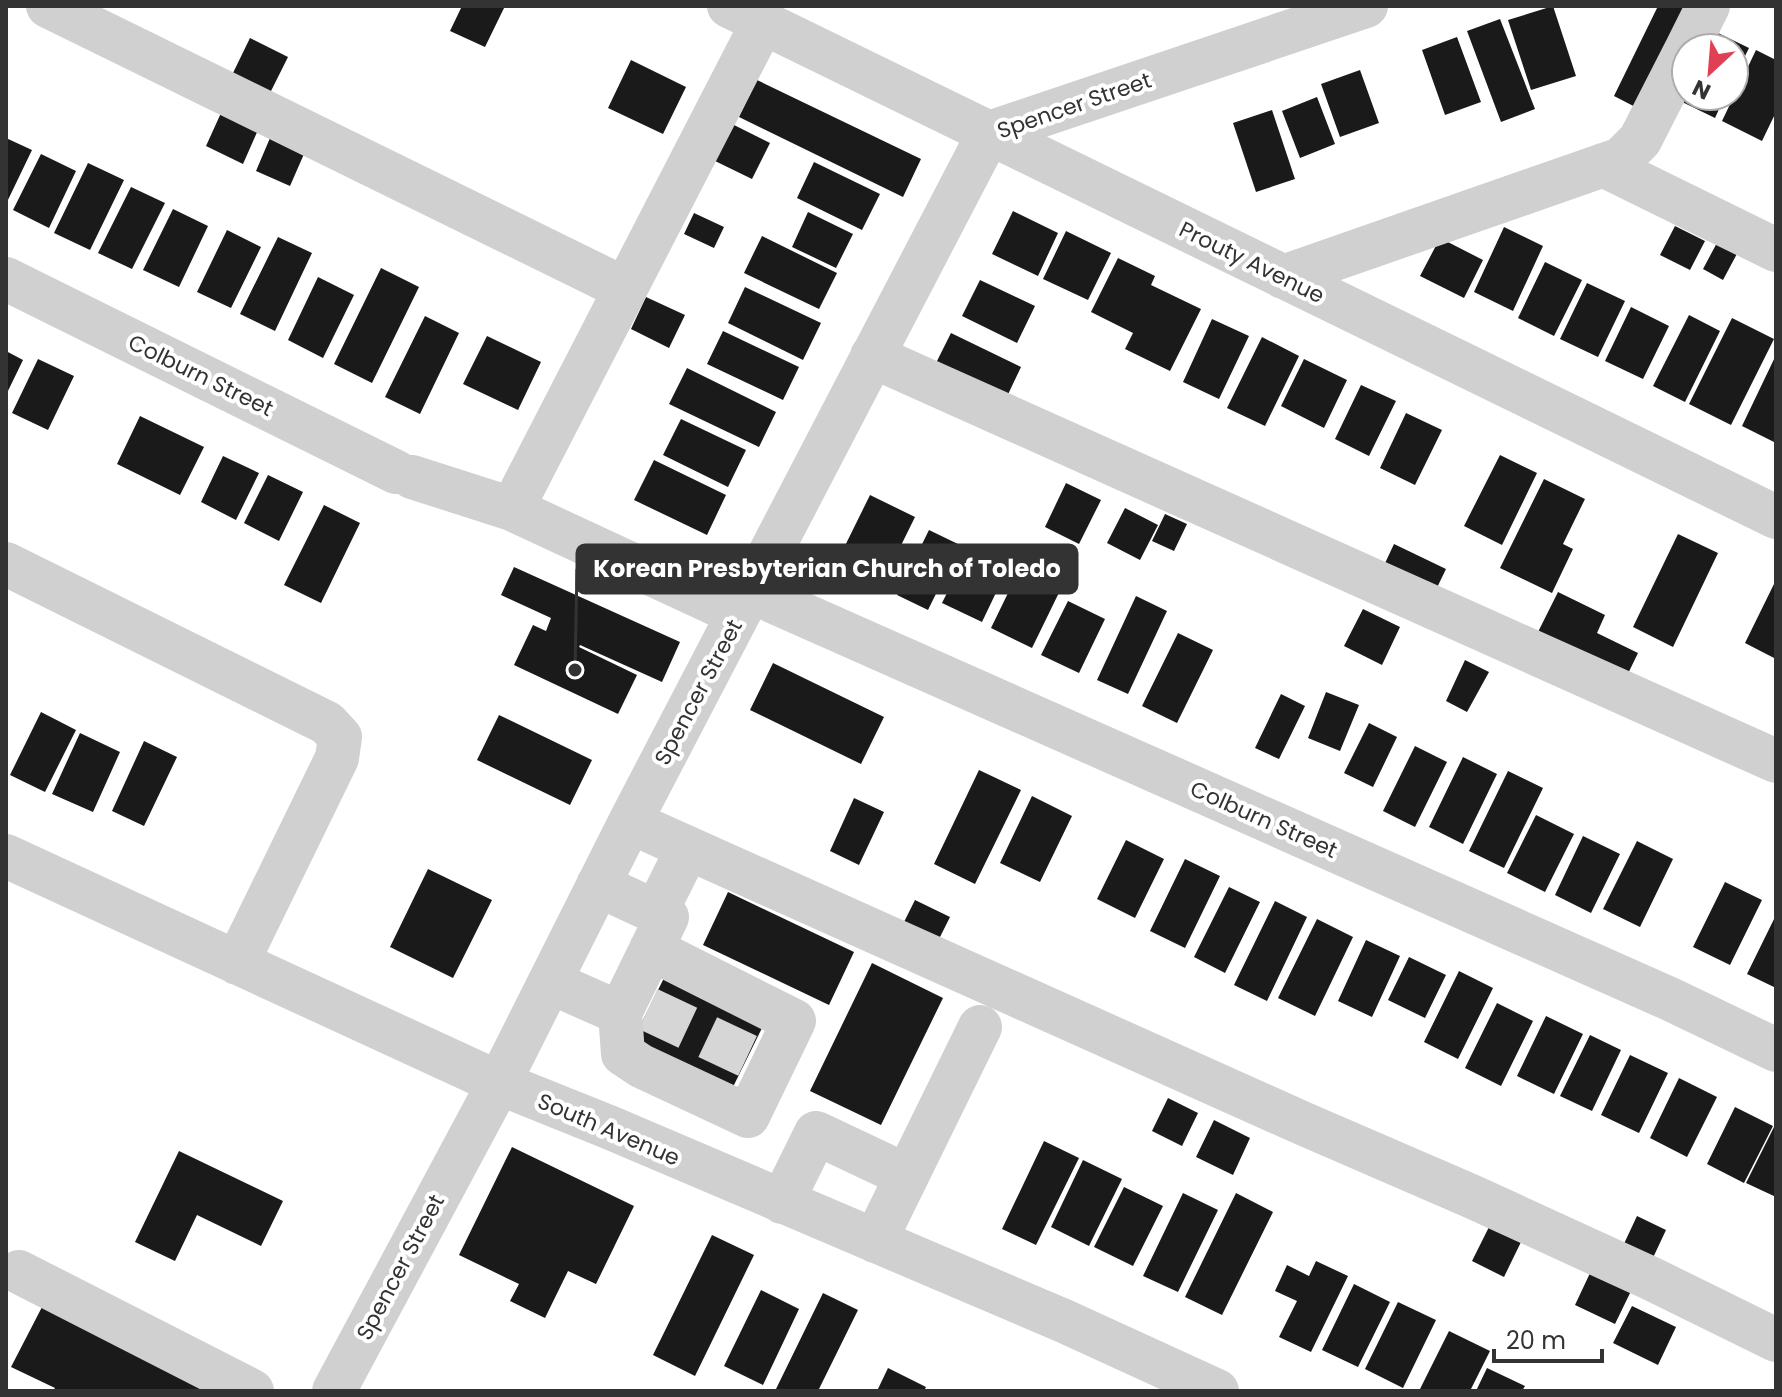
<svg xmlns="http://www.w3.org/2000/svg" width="1782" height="1397" font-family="Poppins,sans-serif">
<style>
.building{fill:#1a1a1a}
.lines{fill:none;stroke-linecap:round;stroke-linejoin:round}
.minor-tunnel{stroke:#d6d6d6;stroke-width:44;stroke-dasharray:44 22;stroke-linecap:butt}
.minor{stroke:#d0d0d0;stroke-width:44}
.labels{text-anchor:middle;stroke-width:8;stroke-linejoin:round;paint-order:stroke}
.street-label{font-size:22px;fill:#333;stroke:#fff}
.leader{fill:none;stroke:#333;stroke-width:3}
.callout-dot{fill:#333;stroke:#fff;stroke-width:3}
.callout{fill:#333;stroke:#333;stroke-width:3}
.callout-label{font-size:24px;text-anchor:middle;font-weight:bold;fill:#fff}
</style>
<rect width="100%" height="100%" fill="#fff"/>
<path class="building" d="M462 6H505L485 47 450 31Z
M1553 6 1576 76 1531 90 1508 20Z
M1658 6H1687L1645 112 1614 96Z
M1500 19 1535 109 1501 122 1467 31Z
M1710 29 1749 48 1734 78V48H1700Z
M1457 37 1481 102 1445 115 1422 50Z
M250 38 288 57 270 93 232 75Z
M1756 50 1776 60V112L1762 141 1722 121Z
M631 60 686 87 663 134 608 108Z
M1360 70 1379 123 1340 137 1321 84Z
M757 80 921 159 903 197 739 117Z
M1686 96H1725L1715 118 1676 99Z
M1317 97 1335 144 1300 158 1282 111Z
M1272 110 1295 179 1256 192 1233 123Z
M221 113 258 130 243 164 206 146Z
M732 124 770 143 752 179 715 161Z
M6 138 32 150 6 204Z
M270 138 304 154 290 186 256 171Z
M41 154 76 171 49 228 13 210Z
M814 162 880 194 862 230 797 198Z
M88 163 124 180 90 250 54 233Z
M131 187 165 203 132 269 98 253Z
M173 209 208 226 179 287 143 270Z
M1013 211 1058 233 1038 276 992 254Z
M808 212 853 234 836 268 792 247Z
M694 213 724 227 714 248 684 234Z
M1675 226 1705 241 1690 270 1660 255Z
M1504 227 1543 246 1513 311 1474 292Z
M227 230 261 247 231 308 197 292Z
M1066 231 1111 253 1088 300 1043 279Z
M762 236 837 273 819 309 744 273Z
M278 237 312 253 275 331 240 314Z
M1440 238 1483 260 1464 298 1420 276Z
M1719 239 1739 250 1723 280 1703 269Z
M1118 258 1155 276 1151 285 1201 309 1170 371 1125 349 1133 333 1091 312Z
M1545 262 1582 280 1554 336 1518 318Z
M381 268 419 287 372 383 334 364Z
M318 277 354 295 323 358 288 340Z
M980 280 1035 306 1017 343 962 316Z
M1587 283 1625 301 1598 357 1560 339Z
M745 287 821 323 803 360 728 323Z
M646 297 685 315 669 348 631 329Z
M1631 307 1669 326 1643 379 1605 361Z
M1689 315 1720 331 1685 402 1653 386Z
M425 316 459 333 420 414 385 397Z
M1732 318 1774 339 1731 425 1689 404Z
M1212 319 1249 336 1219 399 1183 382Z
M723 331 799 367 783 400 707 364Z
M951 333 1021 367 1003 405 932 371Z
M487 336 541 362 518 410 463 384Z
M1262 337 1299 356 1265 426 1227 408Z
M6 351 23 360 6 395Z
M1776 355V443L1742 426Z
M38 359 74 376 48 430 12 413Z
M1304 359 1347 380 1324 428 1281 406Z
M687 368 776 412 759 447 669 404Z
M1361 385 1396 401 1369 456 1335 439Z
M1406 413 1442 430 1415 485 1380 468Z
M140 416 204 447 180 495 117 464Z
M681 419 746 450 728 487 663 455Z
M1500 455 1537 473 1502 545 1464 526Z
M223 456 259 473 236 520 201 502Z
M654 460 726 495 707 535 634 500Z
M268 475 303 492 279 541 244 523Z
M1544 479 1585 499 1563 544 1573 549 1552 593 1500 568Z
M1066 483 1101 500 1079 544 1045 527Z
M870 495 915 517 883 582 838 560Z
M324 505 360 523 321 603 284 585Z
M1125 508 1158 525 1140 560 1107 543Z
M1165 514 1187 524 1174 551 1152 541Z
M929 530 960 545 928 610 897 595Z
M1678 534 1718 553 1673 647 1633 627Z
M1394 544 1446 569 1431 600 1379 576Z
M1030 548 1071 568 1032 648 991 628Z
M964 559 1003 578 982 622 942 603Z
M514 567 680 642 662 682 580 645 579 647 637 675 618 714 514 665 533 625 546 631 551 618 501 595Z
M1774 584 1776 586V659L1745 643Z
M1558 592 1605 615 1597 633 1638 653 1622 686 1533 642Z
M1136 596 1167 611 1128 694 1097 680Z
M1068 601 1105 619 1079 673 1041 655Z
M1363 609 1400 627 1382 665 1344 646Z
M1178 633 1213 650 1177 723 1142 706Z
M1465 660 1489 672 1467 712 1446 701Z
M773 663 884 717 861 764 750 710Z
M1326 692 1359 705 1340 751 1308 738Z
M1281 694 1305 706 1279 759 1255 748Z
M41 712 76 730 45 792 10 775Z
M499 715 592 760 570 805 477 760Z
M1369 723 1397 737 1373 787 1344 773Z
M80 733 120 752 93 812 52 794Z
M144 741 177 757 144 826 112 811Z
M1415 746 1447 762 1415 827 1383 811Z
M1463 757 1497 774 1463 844 1429 827Z
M979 770 1021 790 975 884 934 864Z
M1508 771 1543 788 1504 868 1469 851Z
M1032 796 1072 816 1040 882 1000 863Z
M854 798 884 812 859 865 830 851Z
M1536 815 1574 834 1545 892 1507 873Z
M1583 836 1620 854 1591 913 1555 895Z
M1126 840 1164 859 1135 918 1097 899Z
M1637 841 1673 859 1640 927 1603 909Z
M1185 859 1220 876 1185 948 1150 931Z
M428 869 492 900 453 978 390 947Z
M1725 882 1762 900 1730 965 1693 947Z
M1229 887 1260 902 1225 973 1194 957Z
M728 892 854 952 829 1005 703 945Z
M915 900 950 917 936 945 901 928Z
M1275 901 1307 917 1267 1001 1234 985Z
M1776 915V988L1747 974Z
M1317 919 1353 937 1315 1016 1278 998Z
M1366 940 1400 956 1372 1017 1338 1001Z
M1409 957 1446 975 1425 1018 1388 1000Z
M872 963 943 998 881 1125 810 1091Z
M1459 971 1493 988 1458 1059 1424 1042Z
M664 978 763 1026 731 1091 632 1042Z
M1497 1003 1533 1021 1501 1086 1465 1068Z
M1546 1016 1583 1034 1554 1094 1517 1076Z
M1590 1035 1621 1050 1592 1111 1560 1096Z
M1630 1055 1668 1073 1639 1133 1601 1115Z
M1679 1078 1717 1097 1687 1157 1650 1138Z
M1168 1098 1198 1113 1182 1146 1152 1131Z
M1735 1107 1773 1126 1744 1183 1707 1164Z
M1214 1120 1250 1138 1233 1175 1196 1157Z
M1774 1127 1776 1128V1197L1746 1183Z
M1044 1141 1079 1158 1036 1245 1002 1229Z
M512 1147 634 1206 596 1284 568 1271 545 1318 510 1301 519 1284 459 1255Z
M179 1151 283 1201 261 1246 197 1215 175 1261 135 1242Z
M1083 1160 1122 1179 1089 1246 1051 1227Z
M1124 1187 1163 1206 1133 1266 1094 1247Z
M1183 1193 1218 1210 1178 1292 1143 1276Z
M1236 1193 1273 1212 1222 1315 1185 1297Z
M1637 1216 1666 1230 1651 1262 1622 1248Z
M1489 1227 1521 1242 1504 1277 1472 1261Z
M712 1235 754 1255 695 1376 653 1355Z
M1316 1261 1348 1276 1311 1352 1279 1337 1297 1301 1275 1291 1287 1265 1309 1276Z
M1591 1271 1631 1291 1615 1324 1575 1305Z
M1354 1284 1390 1302 1358 1367 1322 1350Z
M761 1290 799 1309 763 1385 724 1366Z
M823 1293 858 1310 818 1391H775Z
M1398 1302 1436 1320 1403 1388 1365 1369Z
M1632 1306 1676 1327 1658 1365 1613 1343Z
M42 1307 212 1391H53L55 1388 11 1367Z
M1449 1331 1490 1351 1470 1391H1419Z
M888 1368 926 1387 924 1391H877Z
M1487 1368 1525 1386 1522 1391H1476Z"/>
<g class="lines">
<path class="minor-tunnel" d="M648 1009 748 1056"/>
<path class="minor" d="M48 6 625 289
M729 6 1776 517
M1687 48 1708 6
M1603 165 1776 250
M1283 277 1621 159 1640 140 1686 50
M6 279 396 472
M872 356 1776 761
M412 477 512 509 738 614
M512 509 763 22
M6 564 327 723 340 737 337 758 237 963
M750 591 1670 999 1776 1050
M630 822 1302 1123 1473 1197 1652 1279 1776 1340
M6 856 499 1083 611 1128 1064 1321 1217 1391
M656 912 688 848
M550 982 620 1013 667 917 598 885
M620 1013 623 1054 641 1066 748 1116 794 1021 651 949
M782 1202 816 1133 907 1176
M875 1241 980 1027
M19 1272 252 1391
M334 1391 499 1083 630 822 989 133 1366 6"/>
</g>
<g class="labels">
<g class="street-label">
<text transform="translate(1074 105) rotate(-19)" y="8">Spencer Street</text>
<text transform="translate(1252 262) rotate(26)" y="8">Prouty Avenue</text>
<text transform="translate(201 375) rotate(26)" y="8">Colburn Street</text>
<text transform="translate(698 692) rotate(-62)" y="8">Spencer Street</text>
<text transform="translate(1264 819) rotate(24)" y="8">Colburn Street</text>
<text transform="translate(609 1129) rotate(23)" y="8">South Avenue</text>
<text transform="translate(400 1267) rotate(-62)" y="8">Spencer Street</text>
</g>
</g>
<path class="leader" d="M575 670L577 569"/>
<circle class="callout-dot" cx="575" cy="670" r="8"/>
<rect class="callout" x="577" y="545" width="500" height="48" rx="8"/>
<g class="callout-label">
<text x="827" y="577">Korean Presbyterian Church of Toledo</text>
</g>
<rect width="1782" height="1397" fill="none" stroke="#333333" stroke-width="16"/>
<g transform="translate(1710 72) rotate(206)"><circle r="38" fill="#ffffff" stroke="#adadad" stroke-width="2"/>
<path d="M0-6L14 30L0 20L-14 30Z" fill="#df4053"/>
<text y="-12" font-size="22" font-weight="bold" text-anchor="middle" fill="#333333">N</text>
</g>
<path d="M1494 1349v12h108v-12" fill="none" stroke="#333333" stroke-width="4"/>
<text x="1506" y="1349" font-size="24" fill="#333333" stroke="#ffffff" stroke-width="6" paint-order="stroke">20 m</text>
</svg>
